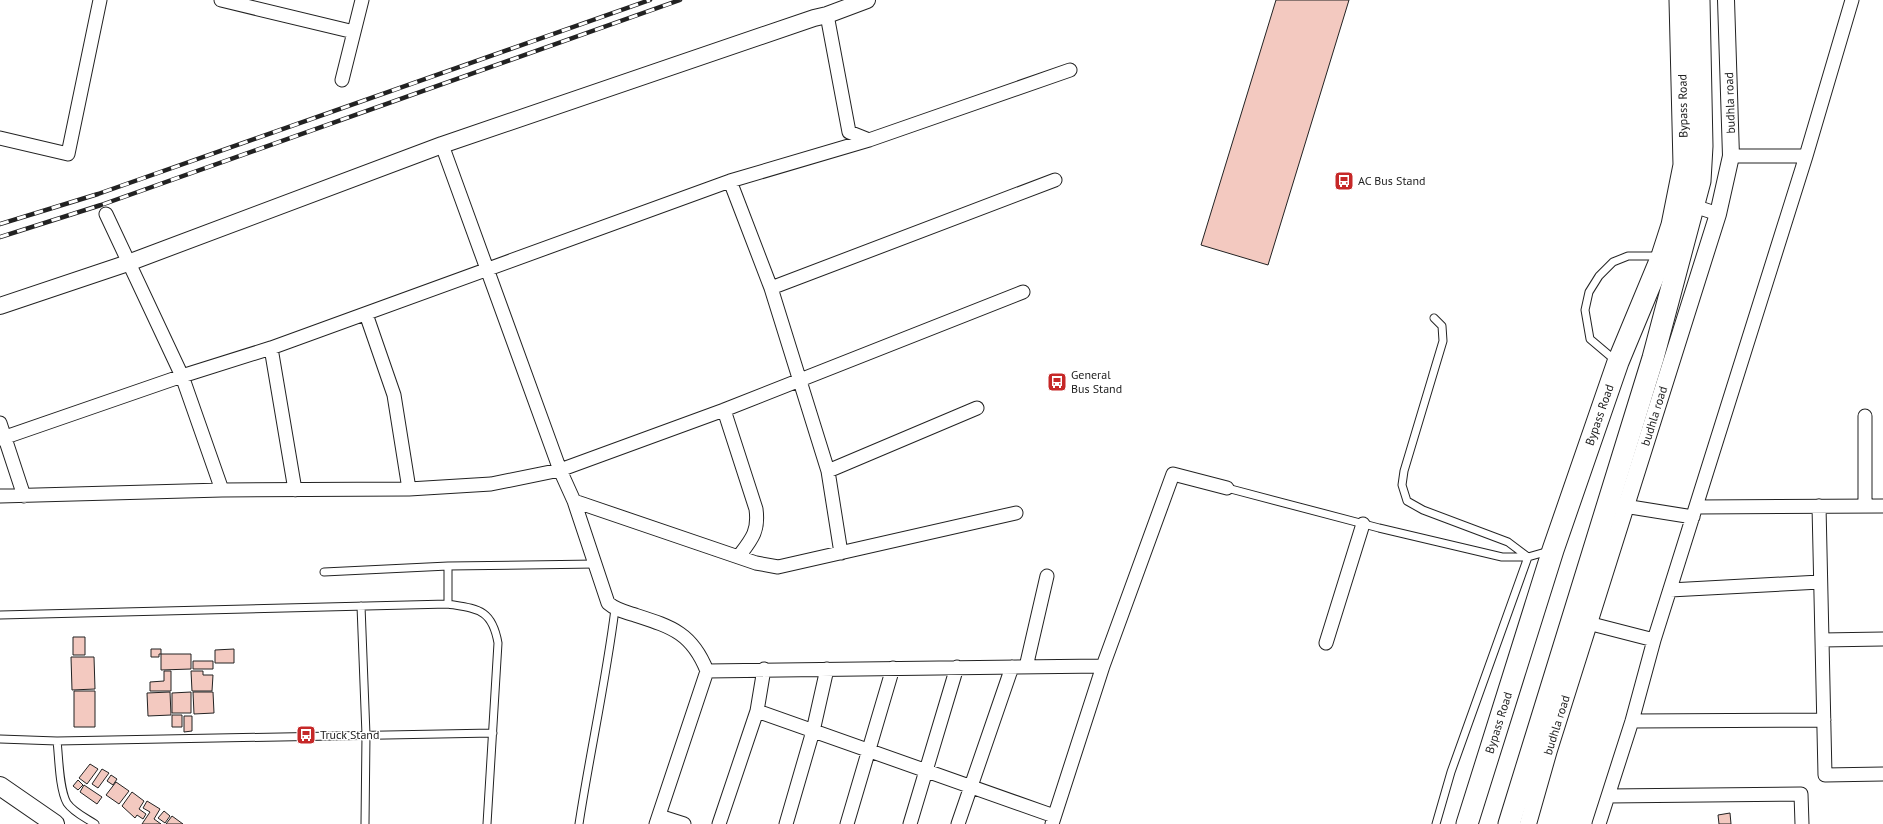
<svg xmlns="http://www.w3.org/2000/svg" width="1883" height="824" font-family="'PT Sans',sans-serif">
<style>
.building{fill:#f3c9c0;stroke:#222}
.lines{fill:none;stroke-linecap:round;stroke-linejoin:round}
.service-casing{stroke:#222;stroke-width:9}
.minor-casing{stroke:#222;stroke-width:15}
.tertiary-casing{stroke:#222;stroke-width:18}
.secondary-casing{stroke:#222;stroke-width:20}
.primary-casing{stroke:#222;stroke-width:23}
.service{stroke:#fff;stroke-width:7}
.minor{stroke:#fff;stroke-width:13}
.tertiary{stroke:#fff;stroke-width:16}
.secondary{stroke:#fff;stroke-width:18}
.primary{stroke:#fff;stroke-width:21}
.rail-casing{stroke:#222;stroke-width:4.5}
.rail{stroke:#fff;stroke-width:3;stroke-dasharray:9;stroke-linecap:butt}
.labels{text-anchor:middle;stroke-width:3;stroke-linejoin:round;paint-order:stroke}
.street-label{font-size:12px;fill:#222;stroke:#fff}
.poi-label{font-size:12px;fill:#222;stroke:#fff;text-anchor:start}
</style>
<rect width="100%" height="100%" fill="#fff"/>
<path class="building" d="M1276 0H1349L1268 265 1201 245Z
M73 637H85V655H73Z
M151 649H161V654H159V657H151Z
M234 649V663H215V650Z
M161 654H191V669L161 670Z
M71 657H94L95 689 72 690Z
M193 661H213V669H193Z
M164 671H171V691H150V682L164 681Z
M191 671H203V675H213L212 691H192Z
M74 691H95V727H74Z
M170 692 171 715 148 716 147 693Z
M191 692V713H172V693Z
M193 692H213L214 713 194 714Z
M172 715H182V727H172Z
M184 716H192V731L184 732Z
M90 764 98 769 87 784 79 778Z
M102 769 109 773 98 788 92 784Z
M111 775 117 779 113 785 107 781Z
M78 780 83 785 78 790 73 786Z
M116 782 129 791 119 804 106 795Z
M84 785 102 797 97 804 80 792Z
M132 792 144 801 139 809 146 814 143 819 137 815 135 818 122 806Z
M147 801 160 809 154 819 161 824H142L150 812 143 808Z
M164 811 170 816 165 823 158 818Z
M1730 813 1731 824H1719L1718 815Z
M172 816 183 824H166Z"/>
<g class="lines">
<defs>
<path id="service" d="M1434 318 1442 326 1443 341 1404 471 1402 485 1407 501 1423 510 1508 542 1528 557 1451 772 1436 824
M1616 361 1590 339 1585 310 1589 292 1599 276 1613 262 1628 256H1660
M1227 488 1379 528 1502 557H1528L1549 551
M448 566V604
M324 572 448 566 596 564
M361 606 366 735 365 824
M0 615 448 604C478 609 492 609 498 643L487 824
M0 739 57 741 493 733
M57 741C59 757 59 789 67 803 73 812 86 818 95 824
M579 824C590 752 606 681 615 609"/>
<path id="minor" d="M221 0 354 32
M827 15 849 132 869 140
M342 80 362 0
M0 138 68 154 100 0
M442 145 560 470 574 501 756 563 778 567 1016 513
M1731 156H1806
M730 181 771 288 828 471 841 553
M1694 206 1718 214
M106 214 182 376 222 490
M771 288 1055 180
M366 314 394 395 409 489
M271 348 295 490
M724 410 756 509C759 531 752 539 739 556
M1865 416V506
M0 423 24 496
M0 439 182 376 271 348 730 181 869 140 1070 70
M828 471 977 408
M0 496 222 490 409 489 491 484 560 470 724 410 1023 292
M574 501 608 603C616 610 625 612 635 615 672 627 692 633 707 671L656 824
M1618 505 1693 517
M1819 506 1825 775 1883 774
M1696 507 1883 506
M1670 590 1820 582
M1580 621 1654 640
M1822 640 1883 639
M1326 643 1363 524
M1026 667 1047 576
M707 671 1103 666
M757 711 1054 816
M1632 721 1824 720
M1608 796 1801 794 1802 824
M659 816 684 824
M719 824 757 711 764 669
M786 824 813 731 827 669
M847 824 893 668
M910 824 957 667
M958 824 1012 667
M1052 824 1103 666 1173 474 1227 488
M1599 824 1632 721 1654 640 1806 156 1852 0"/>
<g id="tertiary">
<path d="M0 306 128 263 442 145 814 18 827 15 867 0"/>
<path id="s1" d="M1528 824 1549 750 1718 214 1731 156 1726 0"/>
</g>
<path id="secondary" d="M0 786 55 824"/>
<g id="primary">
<path id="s2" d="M1467 824 1553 550 1618 362 1662 256 1672 225 1684 165 1680 0"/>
<path d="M1509 824 1653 358 1700 181 1702 146 1699 0"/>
</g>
</defs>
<use href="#service" class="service-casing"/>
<use href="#minor" class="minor-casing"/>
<use href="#tertiary" class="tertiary-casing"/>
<use href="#secondary" class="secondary-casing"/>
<use href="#primary" class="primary-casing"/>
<use href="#service" class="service"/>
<use href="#minor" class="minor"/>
<use href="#tertiary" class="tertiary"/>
<use href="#secondary" class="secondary"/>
<use href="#primary" class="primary"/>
<defs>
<path id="rail" d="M0 224 98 194 650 0
M0 237 101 205 680 0"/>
</defs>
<use href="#rail" class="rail-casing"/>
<use href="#rail" class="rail"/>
</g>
<defs>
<symbol id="bus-square" viewBox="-11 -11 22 22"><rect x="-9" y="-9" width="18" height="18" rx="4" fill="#c62828" stroke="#fff"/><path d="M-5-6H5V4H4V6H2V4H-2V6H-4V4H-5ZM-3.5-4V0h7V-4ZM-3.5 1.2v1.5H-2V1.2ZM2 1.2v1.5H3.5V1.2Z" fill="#fff"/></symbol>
</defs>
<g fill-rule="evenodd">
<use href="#bus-square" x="1333" y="170" width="22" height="22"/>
<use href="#bus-square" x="1046" y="371" width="22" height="22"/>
<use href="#bus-square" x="295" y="724" width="22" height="22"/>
</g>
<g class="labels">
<g class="street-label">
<text transform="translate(1730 103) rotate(-92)" y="4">budhla road</text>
<text transform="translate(1683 106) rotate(-91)" y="4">Bypass Road</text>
<text dy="4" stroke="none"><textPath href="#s2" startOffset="430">Bypass Road</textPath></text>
<text dy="4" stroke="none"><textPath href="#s1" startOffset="427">budhla road</textPath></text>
<text dy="4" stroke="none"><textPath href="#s2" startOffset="106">Bypass Road</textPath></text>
<text dy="4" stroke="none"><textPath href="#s1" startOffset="103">budhla road</textPath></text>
</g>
<g class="poi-label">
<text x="1358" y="185">AC Bus Stand</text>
<text x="1071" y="379">General<tspan x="1071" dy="14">Bus Stand</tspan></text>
<text x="320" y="739">Truck Stand</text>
</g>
</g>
</svg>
